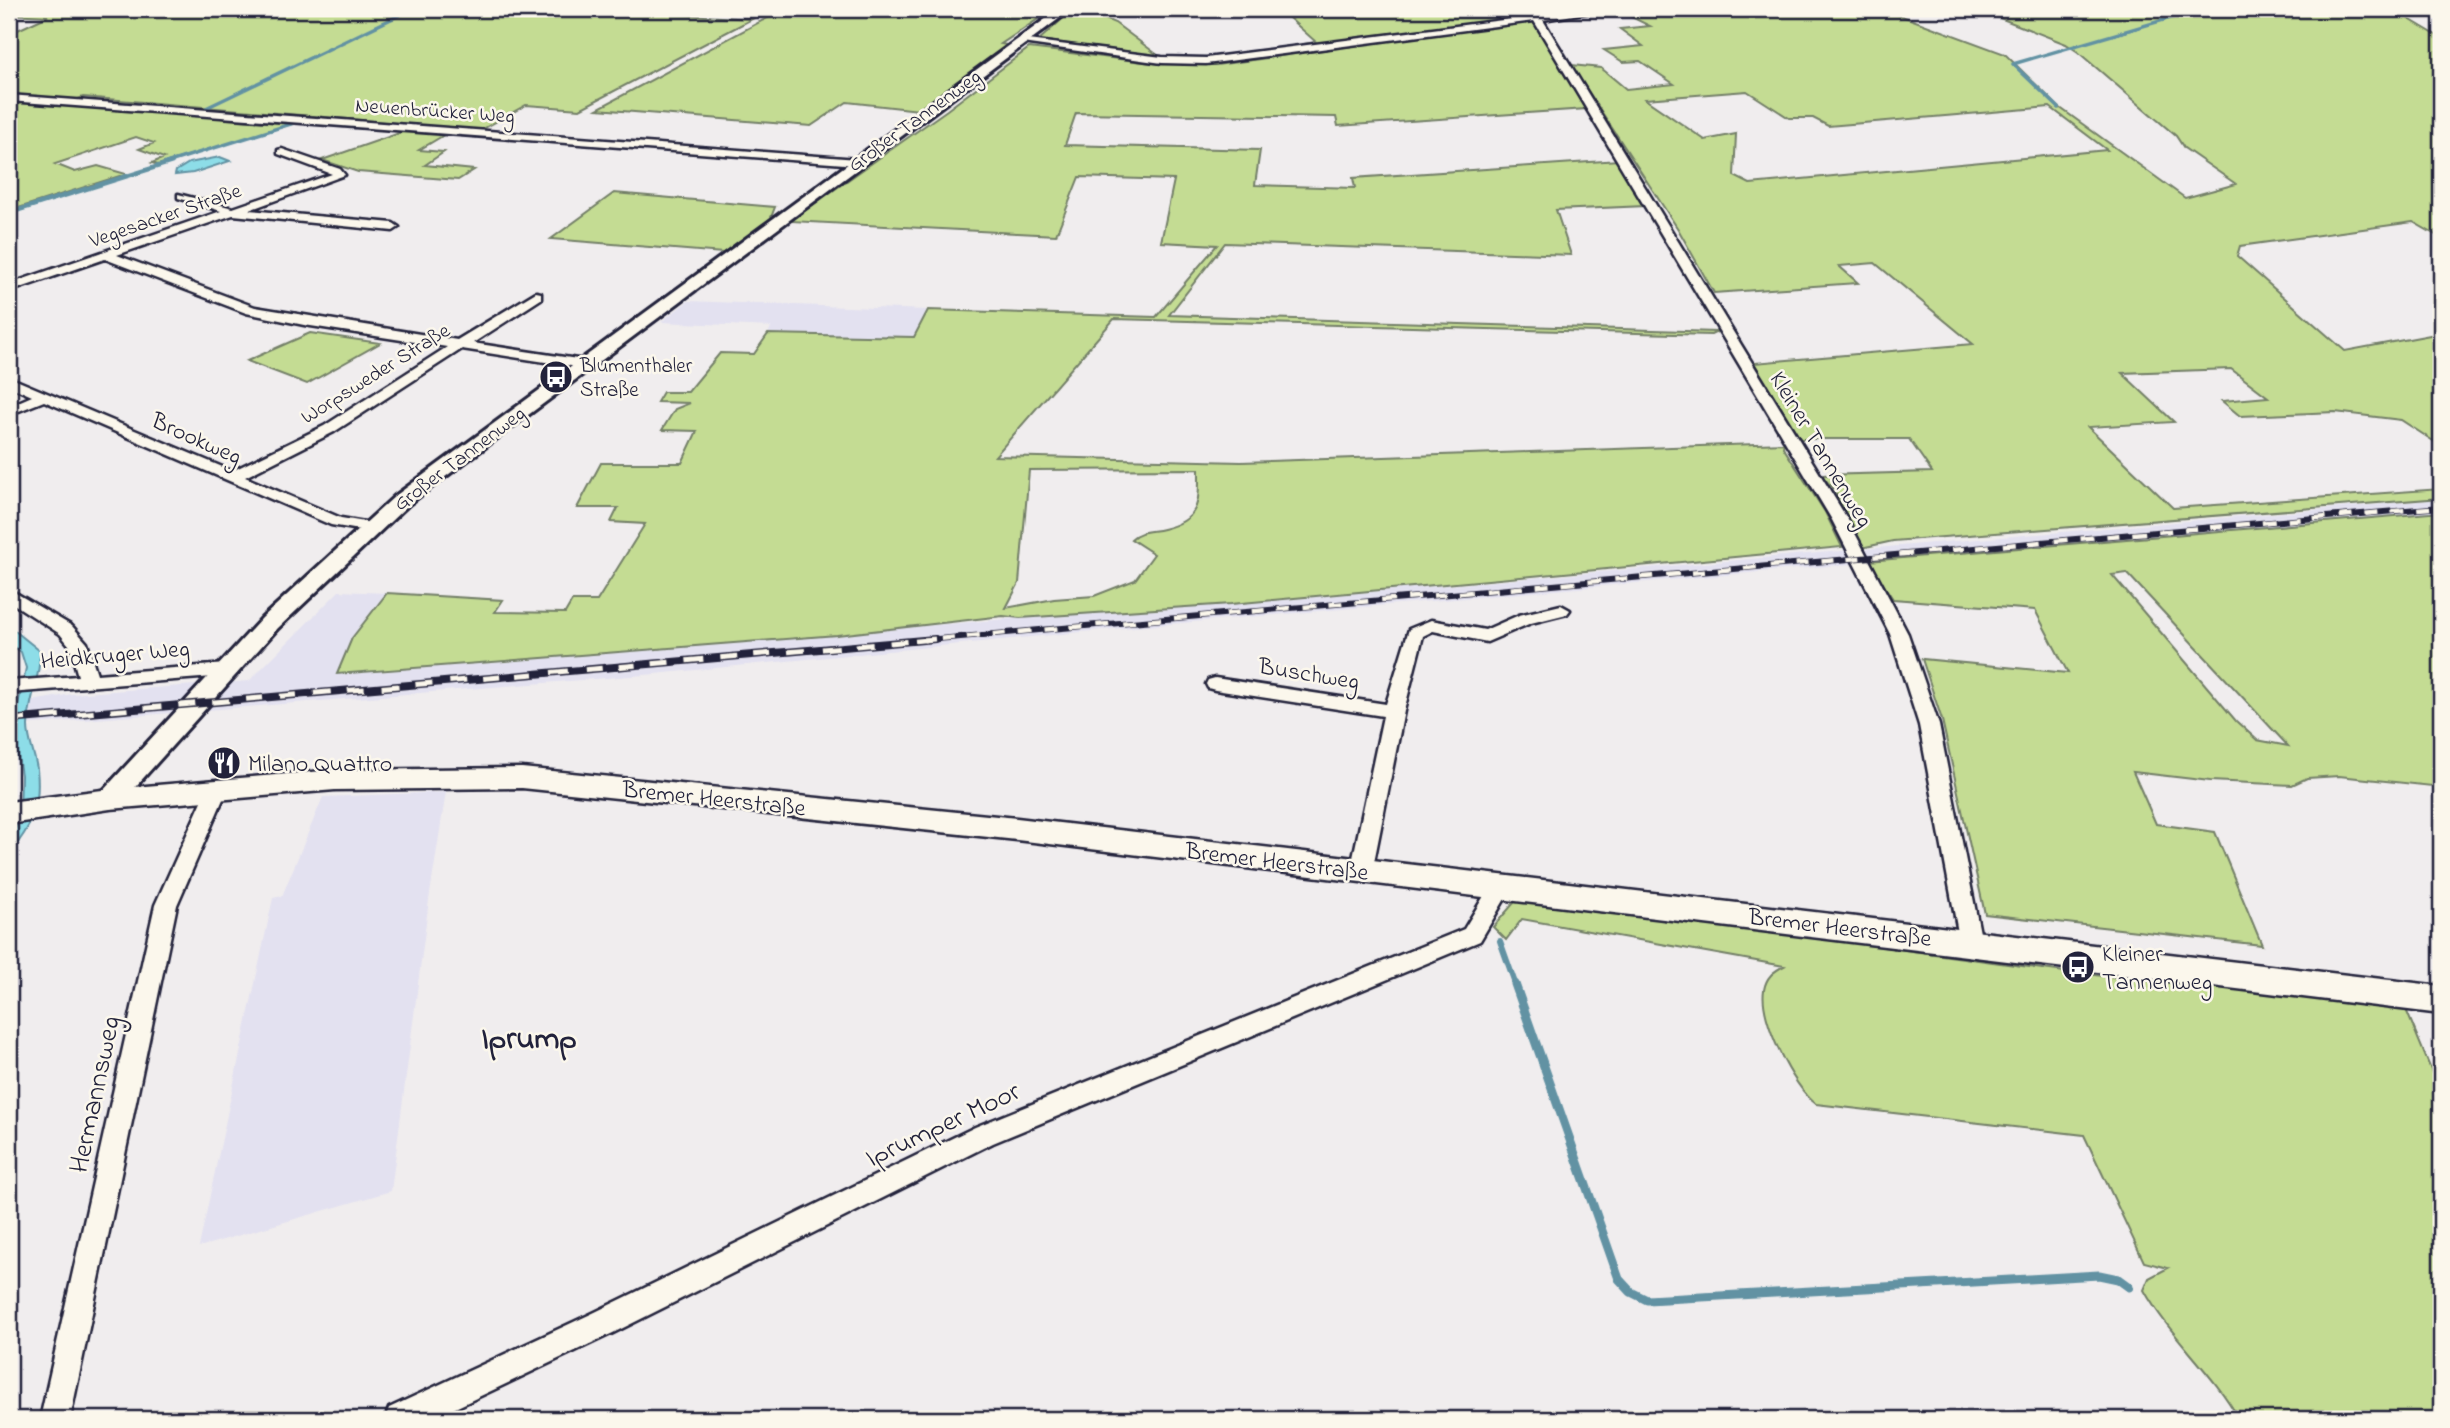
<svg xmlns="http://www.w3.org/2000/svg" width="2450" height="1428" font-family="'Indie Flower',sans-serif">
<style>
.built{fill:#e3e1f0}
.green{fill:#c4dc93;stroke:#737f67;stroke-width:2;fill-rule:evenodd}
.water{fill:#8ddde8;stroke:#6292a3;stroke-width:2}
.lines{fill:none;stroke-linecap:round;stroke-linejoin:round}
.stream-far3{stroke:#6292a3;stroke-width:3.5}
.stream-far2{stroke:#6292a3;stroke-width:4.5}
.stream-far1{stroke:#6292a3;stroke-width:6}
.stream{stroke:#6292a3;stroke-width:9}
.minor-casing{stroke:#22223b;stroke-width:5}
.tertiary-casing{stroke:#22223b;stroke-width:6}
.secondary-casing{stroke:#22223b;stroke-width:5}
.minor{fill:#fbf7ec;fill-rule:evenodd}
.tertiary{fill:#fbf7ec;fill-rule:evenodd}
.secondary{fill:#fbf7ec;fill-rule:evenodd}
.rail-far1-casing{stroke:#22223b;stroke-width:6}
.rail-casing{stroke:#22223b;stroke-width:8}
.rail-far1{stroke:#fbf7ec;stroke-width:4.5;stroke-dasharray:13;stroke-linecap:butt}
.rail{stroke:#fbf7ec;stroke-width:5;stroke-dasharray:17;stroke-linecap:butt}
.labels{text-anchor:middle;stroke-width:5;stroke-linejoin:round;paint-order:stroke}
.far-street-label{font-size:21px;fill:#22223b;stroke:#fbf7ec}
.far-poi-label{font-size:21px;fill:#22223b;stroke:#fbf7ec;text-anchor:start}
.street-label{font-size:24px;fill:#22223b;stroke:#fbf7ec}
.poi-label{font-size:24px;fill:#22223b;stroke:#fbf7ec;text-anchor:start}
.near-street-label{font-size:28px;fill:#22223b;stroke:#fbf7ec}
.near-neighbourhood-label{font-size:32px;font-weight:bold;fill:#22223b;stroke:#fbf7ec}
</style>
<rect width="100%" height="100%" fill="#f0edee"/>
<filter id="ink" filterUnits="userSpaceOnUse"><feTurbulence type="fractalNoise" baseFrequency=".0143" numOctaves="2"/><feDisplacementMap in="SourceGraphic" scale="14" xChannelSelector="R" yChannelSelector="G"/><feConvolveMatrix kernelMatrix="1 2 1 2 8 2 1 2 1" color-interpolation-filters="sRGB"/></filter>
<g filter="url(#ink)">
<path class="built" d="M688 301 928 310 915 337 768 334 771 327 661 322Z
M2441 499V512L1102 630 644 675 9 726V705L72 694 249 681 339 591 387 593 352 638 337 674 1020 618 1231 604Z
M446 792 429 900 391 1191 199 1247 273 898 282 896 323 797Z"/>
<path class="green" d="M9 9H594L752 19 580 109 526 105 481 130 83 97 73 101 9 96V34L48 16 9 14Z
M784 9H1053L1001 44 1012 46 919 110 847 102 811 126 597 109Z
M1279 9H1357L1368 14 1392 10 1391 9H1474L1507 20 1237 55 1316 42Z
M1628 9H1883L2005 54 2059 107 2185 198 2236 184 2184 148 2176 136 2078 52 2066 44 1977 9H2392L2441 38V238L2413 222 2240 246 2237 256 2345 351 2441 333V446L2401 420 2335 412 2240 416 2222 401 2268 397 2231 369 2122 373 2174 422 2088 427 2173 508 2441 489V498L1893 541 1861 548 1834 489 1821 475 1932 472 1909 439H1799L1754 363 1973 344 1875 263 1839 266 1858 283 1714 293 1678 229 1571 65 1601 68 1626 89 1674 84 1640 61 1623 62 1604 50 1643 46 1620 29 1650 26 1617 10ZM1747 91 1789 118H1813L1828 126 2050 107 2107 150 1750 184 1734 176 1736 134 1705 140 1645 99Z
M1068 14 1103 18 1115 23 1159 56 1039 40Z
M1533 21 1586 109 1338 126 1336 117 1076 113 1065 145 1260 150 1255 185 1355 188 1353 178 1619 160 1645 206 1556 210 1571 255 1225 243 1169 315 1717 332 1711 335 1114 319 995 456 1241 462 1784 443 1783 447 1825 512 1842 547 1231 604 1020 618 1003 616 837 635 337 674 352 638 387 593 503 600 495 612 565 613 572 601H597L645 524 611 522 618 508H577L601 463H682L697 431 662 430 675 409 690 403 657 402 663 392H688L720 353 754 354 768 334 914 337 928 310 1156 317 1217 245 1161 242 1174 180 1079 177 1056 235 790 221 947 110 1029 48 1152 63 1216 65ZM1199 469C1199 502 1201 520 1163 529 1151 532 1141 530 1131 539L1154 554 1135 580 1094 596 1054 599 1006 608 1019 583 1029 470Z
M9 100 208 115 225 119 292 124 158 165 152 163 164 158 139 149 154 143 136 137 55 164 75 172 98 166 126 174 9 211Z
M411 129 449 132 419 150 444 152 425 165 474 170 458 180 358 172 322 160Z
M614 193 775 207 770 220 723 253 551 239Z
M310 333 380 343 307 384 247 361Z
M2441 512V787L2339 776 2307 778 2292 785 2210 781 2133 772 2156 824 2215 832 2262 945 1985 914 1942 720 1922 659 2068 673 2035 610 1893 599 1868 561ZM2127 573 2288 746 2257 740 2236 721 2112 575Z
M1519 897 2065 972 2405 1007 2441 1094V1419H2239C2213 1372 2170 1337 2144 1290L2149 1278 2168 1268 2144 1262 2084 1135 1816 1104C1793 1087 1759 1019 1764 990 1766 977 1774 971 1784 966L1522 919 1506 940 1493 927Z"/>
<path class="water" d="M220 157 230 161 193 173 175 175 176 171 189 163Z
M9 626 40 651C41 677 28 701 28 726 28 741 35 755 37 769 41 806 32 827 9 854V839L20 820 21 775 13 727 26 668 21 652 9 643Z"/>
<g class="lines">
<path class="stream-far3" d="M206 108 412 9
M2059 108 2013 64 2191 12 2215 9
M223 117 260 120
M166 163 297 122H292"/>
<path class="stream-far2" d="M9 213 172 162"/>
<path class="stream-far1" d="M1500 941 1516 986"/>
<path class="stream" d="M1515 984 1619 1279 1631 1292 1647 1300 2099 1275 2118 1279 2129 1287"/>
<defs>
<path id="minor" d="M1588 9H1610L1543 20 1848 520 1908 634 1939 725 1982 943 1979 949 1971 952 1963 949 1960 943 1919 725 1890 634 1832 520 1534 21 1206 64 1162 63 1015 42 1020 39 1162 57 1206 58Z
M9 95 858 159 863 162 858 165 9 101Z
M282 149 340 169 345 175 249 210 393 223 399 227 393 231 233 215 117 255 255 307 457 340 536 292 541 293V299L473 343 584 360 591 364 584 368 462 349 334 432 245 477 341 518 377 524 379 527 377 530 371 532 331 525 44 401 9 415V406L32 396 9 386V377L232 471 324 426 447 347 304 325 246 313 105 259 9 292V284L221 211 178 198V194L233 208 332 174 278 154V150Z
M9 589 72 626 87 643 97 674 226 664 235 670 226 676 9 693V681L78 676 69 645 60 634 9 601Z
M1561 605 1570 610 1567 614 1531 623 1487 642 1433 631 1423 636 1404 711 1372 872 1369 878 1361 880 1353 878 1350 872 1383 716 1215 690 1208 688 1206 684 1208 680 1215 678 1386 704 1409 629 1431 620 1485 630 1519 615Z
M217 783 224 785 227 790 177 905 70 1419H40L155 905 207 790 210 785Z
M1501 879 1509 881 1512 887 1480 941 993 1143 613 1333 432 1419H385L389 1408 593 1313 975 1127 1464 929 1493 881Z"/>
<path id="tertiary" d="M1059 9H1072L409 504 278 628 119 805 110 808 101 805 97 799 101 793 262 618 395 496Z"/>
<path id="secondary" d="M522 768 1017 818 2441 986V1014L1017 840 522 788 335 790 110 809 9 824V802L110 789 335 770Z"/>
</defs>
<use href="#minor" class="minor-casing"/>
<use href="#tertiary" class="tertiary-casing"/>
<use href="#secondary" class="secondary-casing"/>
<use href="#minor" class="minor"/>
<use href="#tertiary" class="tertiary"/>
<use href="#secondary" class="secondary"/>
<defs>
<path id="rail-far1" d="M915 641 2441 507"/>
<path id="rail" d="M9 720 935 639"/>
</defs>
<use href="#rail-far1" class="rail-far1-casing"/>
<use href="#rail" class="rail-casing"/>
<use href="#rail-far1" class="rail-far1"/>
<use href="#rail" class="rail"/>
</g>
</g>
<defs>
<symbol id="bus-disc" viewBox="-11 -11 22 22"><circle r="9.5" fill="#22223b" stroke="#fbf7ec"/><path d="M-5-6H5V4H4V6H2V4H-2V6H-4V4H-5ZM-3.5-4V0h7V-4ZM-3.5 1.2v1.5H-2V1.2ZM2 1.2v1.5H3.5V1.2Z" fill="#fff"/></symbol>
<symbol id="restaurant-disc" viewBox="-11 -11 22 22"><circle r="9.5" fill="#22223b" stroke="#fbf7ec"/><path d="M-5-6h1v4h1v-4h1v4h1v-4h1v5L-1.5 .5V6h-2V.5L-5-1ZM5-6V6H3V1.5H1.5Q1.5-4 5-6Z" fill="#fff"/></symbol>
</defs>
<g fill-rule="evenodd">
<use href="#bus-disc" x="537" y="358" width="38" height="38"/>
<use href="#restaurant-disc" x="205" y="744" width="38" height="38"/>
<use href="#bus-disc" x="2059" y="948" width="38" height="38"/>
</g>
<g class="labels">
<g class="far-street-label">
<text transform="translate(435 110) rotate(4)" y="7">Neuenbrücker Weg</text>
<text transform="translate(914 120) rotate(-36)" y="7">Großer Tannenweg</text>
<text transform="translate(165 215) rotate(-19)" y="7">Vegesacker Straße</text>
<text transform="translate(375 373) rotate(-32)" y="7">Worpsweder Straße</text>
<text transform="translate(459 458) rotate(-37)" y="7">Großer Tannenweg</text>
</g>
<g class="far-poi-label">
<text x="580" y="372">Blumenthaler<tspan x="580" dy="24">Straße</tspan></text>
</g>
<g class="street-label">
<text transform="translate(197 438) rotate(24)" y="8">Brookweg</text>
<text transform="translate(1822 449) rotate(59)" y="8">Kleiner Tannenweg</text>
<text transform="translate(115 654) rotate(-5)" y="8">Heidkruger Weg</text>
<text transform="translate(1309 673) rotate(9)" y="8">Buschweg</text>
<text transform="translate(714 798) rotate(6)" y="8">Bremer Heerstraße</text>
<text transform="translate(1277 861) rotate(7)" y="8">Bremer Heerstraße</text>
<text transform="translate(1840 927) rotate(7)" y="8">Bremer Heerstraße</text>
</g>
<g class="poi-label">
<text x="248" y="771">Milano Quattro</text>
<text x="2102" y="961">Kleiner<tspan x="2102" dy="28">Tannenweg</tspan></text>
</g>
<g class="near-street-label">
<text transform="translate(93 1094) rotate(-78)" y="10">Hermannsweg</text>
<text transform="translate(942 1123) rotate(-25)" y="10">Iprumper Moor</text>
</g>
<g class="near-neighbourhood-label">
<text x="529" y="1048">Iprump</text>
</g>
</g>
<rect width="2450" height="1428" fill="none" stroke="#fbf7ec" stroke-width="35"/>
<rect x="18" y="18" width="2415" height="1393" fill="none" stroke="#22223b" stroke-width="2.5" filter="url(#ink)"/>
</svg>
